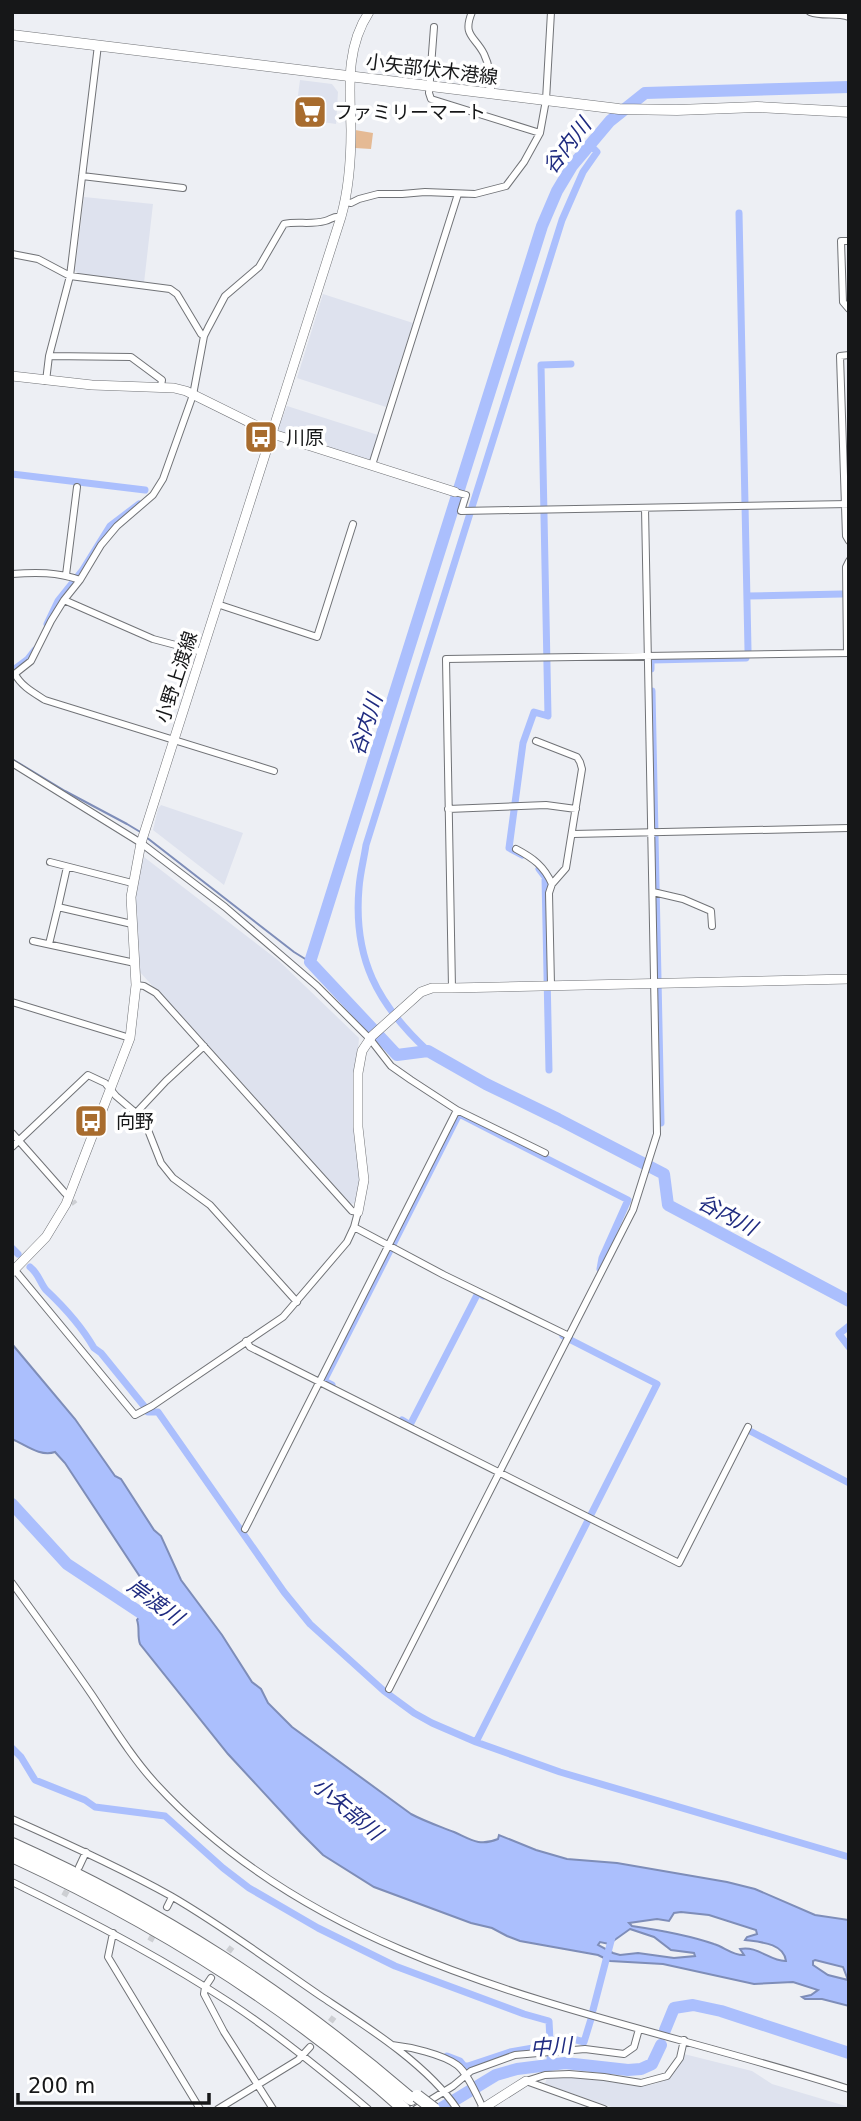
<svg xmlns="http://www.w3.org/2000/svg" width="861" height="2121" font-family="'DejaVu Sans','Noto Sans JP',sans-serif">
<style>
.built{fill:#dee2ee}
.green{fill:#e5ba94}
.water{fill:#abbffd;stroke:#7e8db8;stroke-width:2;fill-rule:evenodd}
.lines{fill:none;stroke-linecap:round;stroke-linejoin:round}
.stream{stroke:#7e8db8;stroke-width:2}
.canal{stroke:#abbffd;stroke-width:7}
.river{stroke:#abbffd;stroke-width:12}
.street-tunnel{stroke:#cdcfd3;stroke-width:6;stroke-dasharray:6 3;stroke-linecap:butt}
.street-casing{stroke:#717377;stroke-width:8}
.secondary-casing{stroke:#717377;stroke-width:10}
.primary-casing{stroke:#717377;stroke-width:11}
.highway-casing{stroke:#717377;stroke-width:14}
.street{stroke:#fff;stroke-width:6}
.secondary{stroke:#fff;stroke-width:9}
.primary{stroke:#fff;stroke-width:10}
.highway{stroke:#fff;stroke-width:12}
.highway-bridge-casing{stroke:#717377;stroke-width:14;stroke-linecap:butt}
.highway-bridge{stroke:#fff;stroke-width:12}
.labels{text-anchor:middle;stroke-width:7;stroke-linejoin:round;paint-order:stroke}
.street-label{font-size:19px;fill:#161718;stroke:#fff}
.poi-label{font-size:19px;fill:#161718;stroke:#fff;text-anchor:start}
.water-label{font-size:21px;font-style:italic;fill:#1f2b80;stroke:#fff}
</style>
<rect width="100%" height="100%" fill="#edeff4"/>
<path class="built" d="M300 80 332 84 338 92 336 124 295 118Z
M84 197 153 204 144 283 78 274 75 270Z
M323 294 413 323 386 407 297 378Z
M287 406 378 435 369 462 283 433 279 430V426Z
M161 805 243 833 224 885 153 830 158 809Z
M144 857 279 961 359 1038 354 1098 361 1177 356 1203 350 1204 139 971 134 925 136 882Z
M684 2054 752 2071 772 2084 849 2107V2109H617L545 2084 547 2077H568L601 2080 633 2086 651 2085 664 2081 676 2070Z"/>
<path class="green" d="M355 130 373 133 371 149 355 148Z"/>
<path class="water" d="M12 1344 75 1419 115 1476 121 1479 154 1530 161 1536 181 1580 222 1635 252 1682 261 1689 268 1703 292 1727 411 1814C426 1822 439 1826 454 1832 470 1839 479 1847 498 1839L499 1835 536 1850 567 1859 617 1863 727 1882 755 1889 815 1915 849 1920V2006L822 1999H805L802 1997 811 1995 818 1990 793 1982 754 1984 663 1964 610 1961 598 1955 520 1941 507 1936 492 1928 471 1923 374 1887 323 1855 301 1833 228 1754 140 1644C137 1635 140 1628 137 1620L152 1599V1595L65 1463 55 1452C40 1457 26 1445 12 1439ZM681 1912 709 1915 756 1930 757 1934 747 1937 745 1940C760 1942 784 1943 786 1961 771 1962 757 1945 740 1949L744 1955C734 1956 724 1947 714 1944 688 1935 659 1930 632 1926L629 1923 657 1919 669 1921 674 1913ZM630 1929 654 1937 671 1950 694 1953 695 1956 674 1958 638 1953 620 1955 613 1953 598 1945 600 1942 609 1944ZM815 1960 843 1967 848 1980 828 1975 813 1965V1961Z"/>
<g class="lines">
<path class="stream" d="M12 759 65 791 127 824 142 833
M146 837 294 952 310 962"/>
<path class="canal" d="M739 213 748 650
M12 474 145 490
M747 596 842 594
M47 624 58 601 82 571 110 526 139 504
M651 669V660L746 658
M12 671 28 659 35 650
M652 691 661 1123
M522 855 509 848 523 743 534 712 548 716 541 365 571 364
M539 869 545 877 549 1070
M428 1051C377 1004 353 958 359 888 360 873 364 859 366 845L562 220 583 172 597 152 594 149
M12 1248 18 1254
M30 1267C39 1274 40 1283 46 1290 63 1306 82 1327 94 1348L101 1353 144 1406
M849 1326 839 1334 849 1347
M332 1385 324 1381 459 1114 628 1200 602 1258 600 1269
M148 1412H158L284 1592 310 1624 384 1691 414 1713 432 1723 476 1742 560 1772 849 1857
M402 1420 410 1425 478 1293 483 1296
M750 1431 849 1483
M476 1742 657 1384 563 1336
M12 1748 21 1757 35 1780 85 1800 95 1807 165 1816 223 1868 249 1888 318 1928 395 1966 524 2014 549 2021 550 2040
M593 2010 612 1937
M573 2039 584 2042 591 2019
M447 2056 460 2061 464 2066H468L510 2052 533 2048 554 2040
M550 2058 551 2064"/>
<path class="river" d="M849 87 645 93 610 121 572 166 557 191 542 226 310 962 397 1055 428 1051 486 1084 558 1119 664 1174 668 1205 849 1301
M12 1504 67 1564 153 1621
M665 2030 674 2008 693 2005 721 2011 849 2053
M440 2109 496 2075 517 2069 565 2063 628 2070 641 2069 652 2064 661 2045"/>
<path class="street-tunnel" d="M67 1194 75 1204
M64 1896 70 1885
M150 1941 156 1930
M223 1959 232 1947
M325 2029 334 2017"/>
<defs>
<path id="street" d="M472 12C462 36 475 36 484 54 490 67 492 79 491 94
M810 12C822 17 836 12 849 17
M434 27 429 93 431 99 540 133
M82 176 183 188
M345 202 351 203 359 199 378 194H402L425 192 475 194 506 186 524 162 540 133 546 100 551 12
M849 241H841L843 302 849 309
M12 254 38 259 70 276 170 289 177 294 201 334 204 336
M849 355 840 356 846 536 849 541
M49 356 131 357 162 380 161 386
M46 381 49 356 70 276 98 45
M372 465 458 194
M455 492 466 495 461 511 849 504
M12 574C36 572 57 572 80 580
M66 575 77 487
M64 600 153 639 202 652
M217 604 317 637 353 524
M847 653 846 567 849 561
M15 674C21 686 34 693 45 700L274 771
M12 676 31 661 51 621 64 600 80 580 101 545 117 526 153 495 163 479 193 395 204 336 208 328 225 296 259 267 284 224C297 221 311 225 325 221 332 219 333 216 341 217
M536 741 577 757 580 762 582 769 566 868 552 884 549 893 551 985
M12 763 141 843 225 907 317 986 370 1039 391 1066 411 1080 457 1110 545 1153
M448 809 546 805 576 809
M573 834 849 828
M516 849C533 858 544 866 552 884
M50 862 132 883
M67 867 58 907 132 924
M653 892 683 899 711 911 712 926
M33 941 135 963
M49 944 58 907
M452 988 446 659 849 653
M12 1002 130 1038
M136 1113 166 1081 204 1046
M12 1133 65 1193
M12 1147 88 1075 105 1083 116 1096 136 1113 148 1130 161 1163 173 1178 210 1205 297 1302
M354 1227 444 1275 569 1336
M14 1269 135 1415 152 1406 283 1317 347 1242 354 1227 358 1212 352 1211 156 993 144 986 136 985
M246 1341 250 1347 679 1563 748 1427
M245 1529 457 1110
M12 1583C39 1620 66 1657 92 1695 112 1725 132 1758 157 1785 336 1978 610 2012 849 2089
M389 1689 633 1210 657 1134 645 508
M12 1819C66 1843 119 1867 171 1896 223 1926 272 1963 322 1997 366 2026 428 2065 457 2109
M79 1867 86 1852
M12 1882C88 1919 162 1958 232 2004 280 2036 324 2072 368 2109
M167 1907 172 1897
M113 1933 108 1957 200 2109
M211 1978 205 1987 204 1994 224 2032 273 2109
M392 2045C410 2047 442 2054 457 2065 467 2072 477 2096 483 2108
M526 2081 545 2075 569 2074 604 2077 641 2083 667 2076 680 2058 684 2040
M526 2081 604 2109
M218 2109 298 2060 310 2047
M416 2109 453 2086 471 2071 515 2055 585 2049 624 2054 634 2047 639 2029"/>
<path id="secondary" d="M12 376 92 385 174 388 186 391 273 434 455 492
M358 1212 364 1180 358 1127V1073L362 1051 372 1036 421 992 432 988H452L849 979
M12 1272 46 1237 66 1204 130 1038 136 985 131 897 141 843 341 217C349 189 351 159 351 130 350 89 345 49 369 12
M482 2109 526 2081"/>
<path id="primary" d="M12 35 619 109 677 110 757 107 849 112"/>
<path id="highway" d="M12 1844C163 1912 286 1992 411 2099
M12 1856C155 1922 287 2004 404 2109"/>
</defs>
<use href="#street" class="street-casing"/>
<use href="#secondary" class="secondary-casing"/>
<use href="#primary" class="primary-casing"/>
<use href="#highway" class="highway-casing"/>
<use href="#street" class="street"/>
<use href="#secondary" class="secondary"/>
<use href="#primary" class="primary"/>
<use href="#highway" class="highway"/>
<defs>
<path id="highway-bridge" d="M417 2096 434 2109"/>
</defs>
<use href="#highway-bridge" class="highway-bridge-casing"/>
<use href="#highway-bridge" class="highway-bridge"/>
</g>
<defs>
<symbol id="supermarket-square" viewBox="-11 -11 22 22"><rect x="-9" y="-9" width="18" height="18" rx="4" fill="#a86c2e" stroke="#fff"/><path d="M-6-5.5h2.5l.6 2H6L4.5 2H-2.5L-4.4-4H-6ZM-1.5 3.2a1.3 1.3 0 1 0 .1 0ZM3 3.2a1.3 1.3 0 1 0 .1 0Z" fill="#fff"/></symbol>
<symbol id="bus-square" viewBox="-11 -11 22 22"><rect x="-9" y="-9" width="18" height="18" rx="4" fill="#a86c2e" stroke="#fff"/><path d="M-5-6H5V4H4V6H2V4H-2V6H-4V4H-5ZM-3.5-4V0h7V-4ZM-3.5 1.2v1.5H-2V1.2ZM2 1.2v1.5H3.5V1.2Z" fill="#fff"/></symbol>
</defs>
<g fill-rule="evenodd">
<use href="#supermarket-square" x="291" y="93" width="38" height="38"/>
<use href="#bus-square" x="242" y="418" width="38" height="38"/>
<use href="#bus-square" x="72" y="1102" width="38" height="38"/>
</g>
<g class="labels">
<g class="street-label">
<text transform="translate(432 69) rotate(7)" y="7">小矢部伏木港線</text>
<text transform="translate(176 677) rotate(-72)" y="7">小野上渡線</text>
</g>
<g class="poi-label">
<text x="334" y="119">ファミリーマート</text>
<text x="286" y="444">川原</text>
<text x="116" y="1128">向野</text>
</g>
<g class="water-label">
<text transform="translate(567 146) rotate(-52)" y="7">谷内川</text>
<text transform="translate(366 725) rotate(-72)" y="7">谷内川</text>
<text transform="translate(727 1215) rotate(28)" y="7">谷内川</text>
<text transform="translate(155 1602) rotate(36)" y="7">岸渡川</text>
<text transform="translate(347 1809) rotate(40)" y="7">小矢部川</text>
<text transform="translate(551 2047) rotate(-4)" y="7">中川</text>
</g>
</g>
<rect width="861" height="2121" fill="none" stroke="#161718" stroke-width="28"/>
<path d="M18 2093v10h191v-10" fill="none" stroke="#161718" stroke-width="3.5"/>
<text x="28" y="2093" font-size="21" fill="#161718" stroke="#ffffff" stroke-width="5" paint-order="stroke">200 m</text>
</svg>
